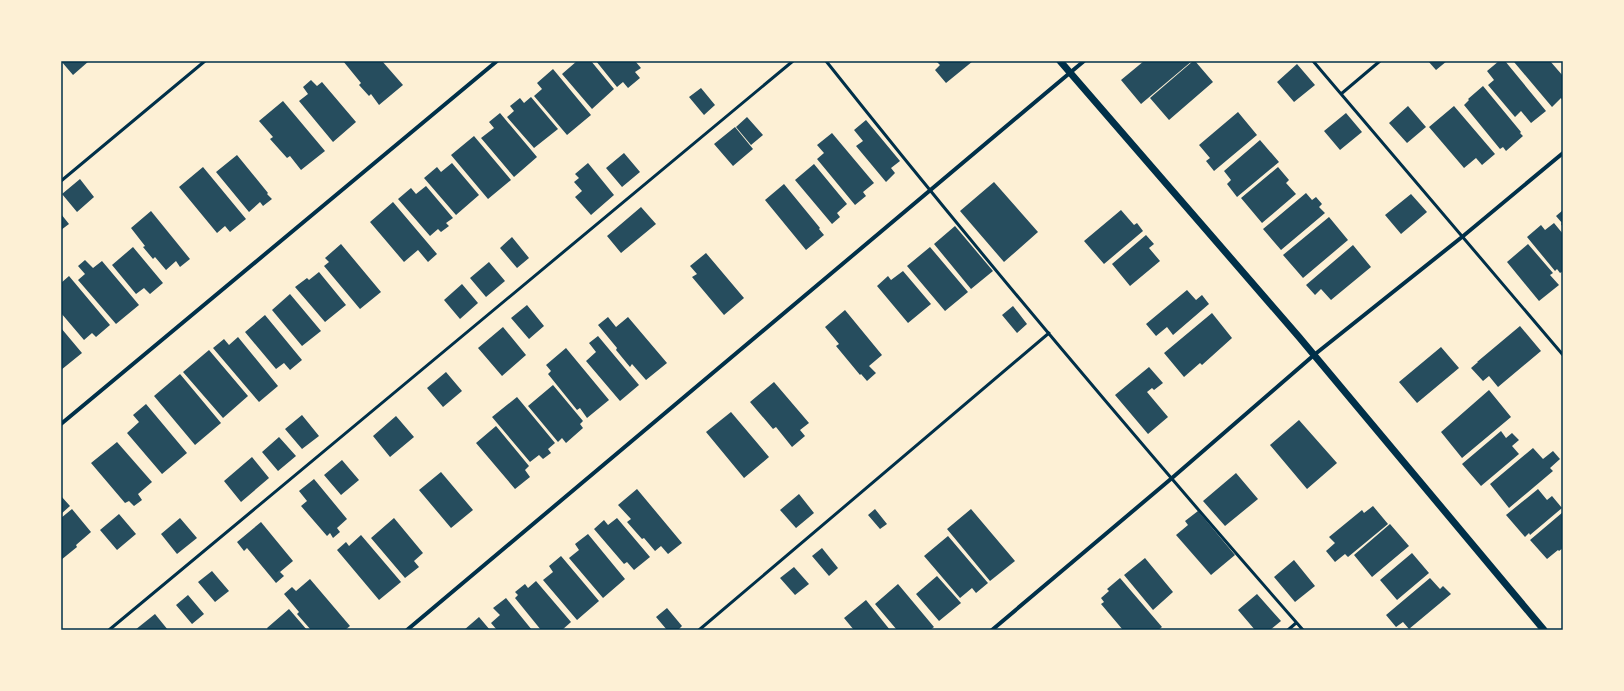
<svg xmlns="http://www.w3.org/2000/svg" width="1624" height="691" font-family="Poppins,sans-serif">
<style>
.building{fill:#264d5e}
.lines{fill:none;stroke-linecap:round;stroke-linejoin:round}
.service{stroke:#003049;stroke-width:3}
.minor{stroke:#003049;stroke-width:4}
.tertiary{stroke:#003049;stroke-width:7}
.neatline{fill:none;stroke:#003049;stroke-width:1.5}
</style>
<rect width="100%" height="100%" fill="#fdf0d5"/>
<path class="building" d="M61 61H89L73 75Z
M343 61H382L403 85 379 105 371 94 369 96 359 85 361 83Z
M577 61H591L614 89 592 109 562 74Z
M596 61H635L641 68 635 72 640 78 628 88 623 82 617 87Z
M936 61H973L946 83 935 70 940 65Z
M1144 61H1192L1141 104 1121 80Z
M1193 61H1195L1213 82 1169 120 1150 98Z
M1428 61H1447L1436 70Z
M1499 61H1505L1546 111 1531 123 1521 111 1515 117 1488 85 1494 80 1487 71Z
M1516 61H1550L1563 76V101L1561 98 1552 107 1514 62Z
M1297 64 1315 85 1294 102 1277 82Z
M553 69 591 115 567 135 534 96 542 89 537 83Z
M311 80 317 86 322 82 356 122 333 142 299 101 308 94 303 87Z
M1483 86 1521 132 1520 133 1523 136 1506 151 1503 147 1500 149 1464 105 1469 100 1468 99Z
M701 88 715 105 704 115 689 97Z
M531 97 558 129 534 148 507 117 514 111 510 106 520 98 524 103Z
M283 101 325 151 301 170 290 156 287 158 270 139 273 137 259 121Z
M1408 106 1426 127 1407 143 1389 123Z
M1454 106 1495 154 1482 165 1476 158 1464 168 1429 127Z
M1238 112 1257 135 1214 171 1206 161 1210 158 1199 145Z
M500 113 537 157 514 177 481 138 494 128 489 122Z
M1346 113 1362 132 1340 150 1324 131Z
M747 117 763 135 751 145 736 127Z
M866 120 900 161 891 168 895 173 886 182 856 146 863 141 854 130Z
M735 127 753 149 733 166 714 144Z
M832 133 874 183 863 192 866 196 855 205 817 159 824 153 817 145Z
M474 136 511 180 488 199 451 155Z
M1260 140 1279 162 1237 197 1227 184 1231 180 1224 171Z
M624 153 640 172 622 187 606 168Z
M237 155 268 193 267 194 272 199 263 206 260 202 249 212 216 172Z
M452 163 479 195 456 215 424 178 437 167 441 172Z
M588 163 614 195 591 215 575 197 582 191 574 182 579 178 575 174Z
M814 164 847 204 837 213 840 217 832 224 795 180Z
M203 167 246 219 230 232 225 226 217 233 179 187Z
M1278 167 1289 180 1286 183 1296 194 1262 223 1241 198Z
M80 179 94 197 77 212 62 194Z
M994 182 1038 232 1004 262 960 211Z
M784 184 820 228 819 229 824 235 806 250 765 200Z
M426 186 453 218 446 223 449 226 441 232 438 229 430 236 398 199 411 188 416 194Z
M1306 193 1312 200 1316 197 1322 204 1319 207 1325 213 1281 250 1263 229Z
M1411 194 1427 212 1401 234 1385 215Z
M393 202 437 254 428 262 418 250 404 262 370 222Z
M641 207 656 224 621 253 607 236Z
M1121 210 1134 225 1137 223 1143 231 1104 264 1084 241Z
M1563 210V227L1561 224 1562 223 1556 216Z
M151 211 190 259 180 267 176 261 166 270 155 257 153 259 143 247 145 246 131 228Z
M61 214 69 224 61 230Z
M1329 217 1348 240 1303 278 1283 255Z
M1554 223 1563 234V271L1560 273 1557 269 1555 271 1527 237 1541 225 1545 230Z
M955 226 993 271 971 289 934 244Z
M1146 235 1154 244 1149 248 1160 261 1130 286 1112 264Z
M512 237 529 258 517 268 500 248Z
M341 244 381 292 360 309 324 266 329 262 325 258Z
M1528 244 1553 273 1550 275 1559 285 1539 301 1507 262Z
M1353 245 1371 267 1331 300 1321 289 1315 295 1306 285Z
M133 247 163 283 150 294 144 288 136 294 112 265Z
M930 247 968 292 945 311 907 266Z
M706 253 744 298 724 315 692 277 697 274 690 266Z
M85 260 93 268 102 261 139 305 116 324 78 280 85 274 78 266Z
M489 262 505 281 486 297 470 278Z
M903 271 931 304 908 323 877 286 888 276 891 280Z
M319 272 346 305 325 322 295 287 307 278 309 280Z
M69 276 110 325 96 337 92 333 84 340 61 313V283Z
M462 284 478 303 460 319 444 300Z
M1187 290 1196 300 1202 295 1209 304 1173 335 1167 327 1156 336 1146 324Z
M290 294 321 331 302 346 272 310Z
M527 305 544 326 529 339 511 318Z
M1013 306 1027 324 1017 333 1002 315Z
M845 310 882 355 869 366 876 373 867 381 861 374 860 375 836 346 839 344 825 327Z
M1212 313 1232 338 1202 365 1200 363 1184 377 1164 353Z
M265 315 302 360 290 370 284 363 276 369 245 332Z
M608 317 616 327 628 317 667 363 646 380 632 364 630 367 616 350 617 348 598 325Z
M1520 326 1541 351 1498 387 1489 376 1483 381 1471 368 1478 362H1477Z
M503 327 526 355 502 376 478 348Z
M61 328 82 353 61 370Z
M598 336 639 385 620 401 586 361 596 352 589 343Z
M238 337 278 386 259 402 213 348 224 339 229 345Z
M1441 347 1459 368 1417 403 1399 382Z
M566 348 609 400 587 418 580 408 577 410 548 374 551 371 546 365Z
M209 350 248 396 223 418 183 372Z
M1149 367 1163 383 1154 390 1152 388 1147 392 1168 417 1148 434 1115 395Z
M446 372 462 391 443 407 427 388Z
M180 374 221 423 195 445 154 396Z
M774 382 809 423 800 430 805 436 792 447 776 427 773 429 750 402Z
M553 385 583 421 580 424 583 428 566 443 562 438 558 442 528 406Z
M1489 390 1511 417 1462 458 1441 432Z
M517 397 555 443 548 449 551 453 543 459 539 455 530 462 492 417Z
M146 404 187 453 162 474 127 433 139 422 133 415Z
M731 412 769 457 744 478 706 432Z
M302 415 319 436 302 449 285 429Z
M396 416 414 437 390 457 373 436Z
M1299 420 1337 463 1307 489 1270 445Z
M496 426 529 466 525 470 530 477 515 489 476 443Z
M1501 431 1506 438 1512 433 1519 440 1512 446 1519 454 1481 486 1462 464Z
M279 437 296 456 278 471 262 452Z
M117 442 152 482 138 494 142 500 134 506 129 501 125 503 91 463Z
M1533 448 1543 459 1553 451 1560 459 1550 468 1553 471 1509 508 1490 484Z
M252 457 269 478 241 502 224 481Z
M342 460 359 480 341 495 324 475Z
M441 472 473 510 451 528 419 490Z
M1236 473 1258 499 1225 526 1203 501Z
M314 479 347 519 337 528 340 532 333 538 330 533 327 536 301 506 307 501 299 491Z
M637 489 682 543 668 554 661 546 655 551 644 538 642 539 627 522 631 519 618 505Z
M1538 489 1547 500 1552 496 1562 508 1530 535 1529 533 1525 537 1506 515Z
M799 494 814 513 796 528 780 510Z
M61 496 70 506 61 514Z
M1373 506 1388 524 1348 557 1345 554 1335 562 1326 551 1335 543 1329 537 1362 510 1364 513Z
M72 509 91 532 76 545 77 547 61 560V518Z
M875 509 887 524 880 529 868 515Z
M971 509 1015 561 990 581 947 529Z
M1198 511 1235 555 1211 575 1176 535 1188 525 1185 521Z
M1563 512V548L1559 551 1558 550 1547 559 1530 540Z
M119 514 136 534 117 550 100 530Z
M180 518 197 538 177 554 161 534Z
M394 518 423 553 414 561 419 567 405 578 371 538Z
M617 518 650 557 634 570 627 562 624 564 594 529 604 520 608 525Z
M261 522 293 561 280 572 284 576 276 583 247 548 244 551 237 542Z
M1390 524 1409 546 1372 577 1354 555Z
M588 534 625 579 603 598 569 558 579 550 575 544Z
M361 535 401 582 379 600 337 550 346 542 349 546Z
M948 536 988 583 976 593 972 588 960 598 924 556Z
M822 548 838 568 829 576 812 556Z
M1412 553 1429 573 1397 600 1380 580Z
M561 556 599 601 577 620 543 580 553 572 549 566Z
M1145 558 1173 592 1153 610 1124 575Z
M1294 560 1315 586 1295 602 1274 577Z
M794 567 809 584 795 595 780 578Z
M212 571 229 591 215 602 198 582Z
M937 576 961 603 939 621 916 594Z
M1120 578 1162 627 1158 630H1123L1101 604 1104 602 1101 598 1109 591 1107 589Z
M1430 578 1440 589 1443 586 1451 594 1409 629 1403 622 1396 627 1386 615Z
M310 579 350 626 345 630H311L297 614 299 612 284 594 292 587 296 591Z
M536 581 571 622 562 630H541L515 598 518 595 515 592 525 584 528 588Z
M898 584 934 627 930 630H897L875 604Z
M1257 594 1281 621 1270 630H1255L1238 610Z
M188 595 204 614 192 624 176 605Z
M506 598 532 630H497L491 623 500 615 493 608Z
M866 600 890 630H854L844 618Z
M667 608 682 626 678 630H667L656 617Z
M289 609 307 630H268L267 628Z
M155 614 168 630H135Z
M479 617 490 630H464Z"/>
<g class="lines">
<path class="service" d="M826 61C980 255 1140 444 1303 630
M1313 61 1563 355
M1341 94 1380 61
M61 181 205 61
M109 630 793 61
M699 630 1049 333
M1288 630 1296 623"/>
<path class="minor" d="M61 424 497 61
M407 630 1084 61
M992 630 1172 478 1314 355 1462 237 1563 153"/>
<path class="tertiary" d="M1060 61 1299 337 1544 630"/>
</g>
<rect width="1624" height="691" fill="none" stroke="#fdf0d5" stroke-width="124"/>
<rect x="62" y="62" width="1500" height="567" class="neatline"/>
</svg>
